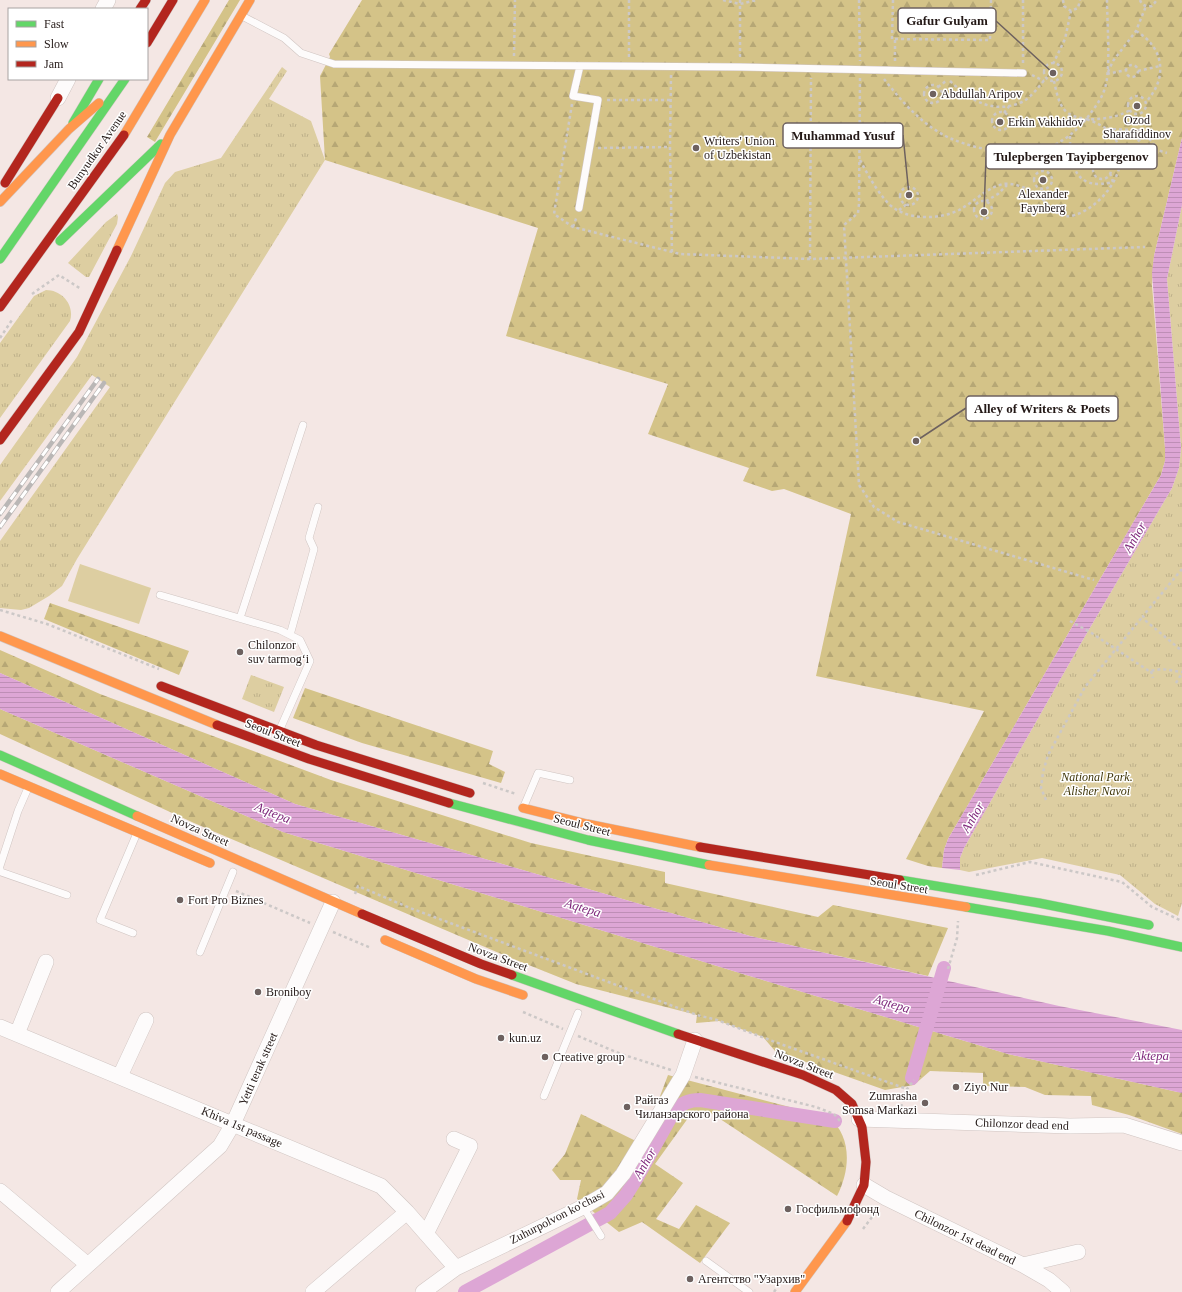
<svg xmlns="http://www.w3.org/2000/svg" width="1182" height="1292" font-family="Georgia,serif">
<style>
.grass{fill:url(#grass-tufts)}
.forest{fill:url(#forest-firs)}
.pitch{fill:#ddcea1}
.water{fill:url(#water-rules)}
.lines{fill:none;stroke-linecap:round;stroke-linejoin:round}
.canal{stroke:#dda6d5;stroke-width:14}
.lane-casing{stroke:#d0c5c2;stroke-width:8}
.street-casing{stroke:#d0c5c2;stroke-width:16}
.fast-casing{stroke:#d0c5c2;stroke-width:10}
.slow-casing{stroke:#d0c5c2;stroke-width:10}
.jam-casing{stroke:#d0c5c2;stroke-width:10}
.path{stroke:#ccc8c7;stroke-width:2.5;stroke-dasharray:3 3;stroke-linecap:butt}
.lane{stroke:#fdfbfb;stroke-width:7}
.street{stroke:#fdfbfb;stroke-width:15}
.fast{stroke:#63d668;stroke-width:9}
.slow{stroke:#ff974d;stroke-width:9}
.jam{stroke:#b3261e;stroke-width:9}
.rail-casing{stroke:#bab7b6;stroke-width:4.5}
.rail{stroke:#fff;stroke-width:3;stroke-dasharray:9;stroke-linecap:butt}
.poi-dot{fill:#6d615f;stroke:#fff;stroke-width:1.5}
.labels{text-anchor:middle;stroke-width:3;stroke-linejoin:round;paint-order:stroke}
.poi-label{font-size:12px;fill:#241917;stroke:#fff;text-anchor:start}
.street-label{font-size:12px;fill:#241917;stroke:#fff}
.park-label{font-size:12px;font-style:italic;fill:#40370a;stroke:#fff}
.water-label{font-size:13px;font-style:italic;fill:#7f297c;stroke:#fff}
.leader{fill:none;stroke:#6d615f;stroke-width:1.5}
.callout-dot{fill:#6d615f;stroke:#fff;stroke-width:1.5}
.callout{fill:#fff;stroke:#6d615f;stroke-width:1.5}
.callout-label{font-size:13px;text-anchor:middle;font-weight:bold;fill:#241917}
</style>
<defs>
<pattern id="grass-tufts" width="24" height="20" patternUnits="userSpaceOnUse"><rect width="24" height="20" fill="#ddcea1"/><path d="M3 7l-1-3M5 7V3M7 7l1-3M15 17l-1-3M17 17v-4M19 17l1-3" fill="none" stroke="#beb08a"/></pattern>
<pattern id="forest-firs" width="22" height="20" patternUnits="userSpaceOnUse"><rect width="22" height="20" fill="#d4c388"/><path d="M5 1l3.5 6h-7zM16 11l3.5 6h-7z" fill="#b6a775"/></pattern>
<pattern id="water-rules" width="6" height="5" patternUnits="userSpaceOnUse"><rect width="6" height="5" fill="#dda6d5"/><path d="M0 2.5h6" fill="none" stroke="#be8eb6"/></pattern>
</defs>
<rect width="100%" height="100%" fill="#f4e7e4"/>
<path class="grass" d="M282 67 287 71 269 99 311 121 325 160 77 559 62 586 49 596 29 608 21 610 0 608V541L110 387 92 375 0 501V465L77 357 131 256 165 183 175 172 221 158Z
M1182 205V903L1178 916 1155 904 1120 875 1042 858 969 872 960 870V858L964 848 1077 650 1172 488 1179 468 1181 448 1167 279Z
M117 214 118 217 117 224 89 277H86L68 263 106 222Z
M46 290C62 290 75 305 70 321L0 418V343L34 296Z
M251 675 284 687 274 712 242 699Z"/>
<path class="forest" d="M229 0H240L155 142 147 137Z
M362 0H1182V138L1154 256 1152 285 1165 448V461L1161 475 948 839 944 850 942 868 928 866 906 859 984 711 816 676 851 514 784 489 772 491 743 481 749 468 648 434 668 384 506 336 538 228 325 160 320 76 330 57 329 54Z
M50 603 189 651 179 675 44 619Z
M0 650 100 694 331 780 531 843 665 872V883L818 917 833 905 948 928 928 976 750 936 295 804 0 673Z
M305 688 493 751 489 764 505 772 501 783 362 743 293 718Z
M0 709 283 832 743 974 1008 1054 1182 1093V1134L1129 1115 1092 1105 1091 1096 1045 1095 1025 1087 983 1086V1073L930 1071 914 1085 885 1090 775 1051 763 1037 719 1021 696 1023 697 1015 576 984 506 956 194 823 0 734Z
M668 1075 828 1117C853 1136 850 1171 837 1196L708 1111 691 1114 655 1164 683 1183 656 1219 679 1229 696 1205 730 1223 700 1263 642 1222 619 1232 577 1199 581 1180H560L552 1170 565 1154 581 1114 642 1144Z"/>
<path class="pitch" d="M80 564 151 588 139 624 68 601Z"/>
<path class="water" d="M1182 138V205L1167 279 1181 448 1179 468 1172 488 1077 650 964 848 960 858V870L942 868 944 850 948 839 1161 475 1165 461V448L1152 273 1154 256Z
M0 673 295 804 750 936 1059 1006 1182 1030V1093L1008 1054 743 974 283 832 0 709Z"/>
<g class="lines">
<path class="canal" d="M912 1078 944 968
M465 1292 610 1213 626 1195 636 1179 674 1111C682 1103 689 1100 700 1100L835 1121"/>
<defs>
<path id="lane" d="M242 16 284 38 301 53 334 64 740 67 1023 73
M579 208 598 100 573 96 580 66
M160 595 280 630 300 640 310 661 280 729
M240 618 303 425
M290 635 314 549 309 538 318 507
M524 806 538 773 570 780
M0 866 18 811 28 788
M0 869 1 872 67 895
M133 933 100 920 137 833
M200 952 233 872
M544 1096 578 1013
M583 1207 601 1236
M706 1261 749 1292"/>
<path id="street" d="M103 9 108 0
M58 98 68 79
M0 1027 381 1186 407 1212 456 1268
M17 1034 46 962
M120 1076 146 1020
M859 1119 1070 1126 1124 1125 1182 1143
M864 1185 886 1198 1023 1265 1049 1280 1063 1292
M0 1191 88 1265
M426 1234 470 1146 454 1139
M1023 1265 1078 1252
M58 1292 220 1146 233 1124 333 902
M313 1292 407 1212
M423 1292 456 1268 583 1207 607 1193 623 1174 683 1075 695 1040"/>
<path id="fast" d="M73 123 99 79
M60 241 161 144
M0 259 125 79
M0 755 137 816
M449 803 588 840 709 865
M900 880 1039 903 1149 925
M966 907 1108 931 1182 947
M512 975 678 1034"/>
<path id="slow" d="M124 135 205 0
M170 135 250 0
M0 202 69 129 99 103
M117 250 170 135
M0 636 217 725
M0 774 210 863
M523 808 587 824 700 847
M137 816 362 914
M709 865 966 907
M385 940 476 979 523 995
M795 1292 847 1221"/>
<path id="jam" d="M140 9 146 0
M147 43 173 0
M5 183 58 98
M0 307 124 135
M0 440 79 332 117 250
M161 686 316 745 470 793
M217 725 309 759 449 803
M700 847 900 880
M362 914 481 964 512 975
M678 1034 803 1075 836 1090 852 1104 862 1127 866 1162 864 1185 847 1221"/>
</defs>
<use href="#lane" class="lane-casing"/>
<use href="#street" class="street-casing"/>
<use href="#fast" class="fast-casing"/>
<use href="#slow" class="slow-casing"/>
<use href="#jam" class="jam-casing"/>
<path class="path" d="M629 0V58
M723 0 740 4 757 0
M740 0V59
M859 0 860 61
M893 0 892 39 990 40 991 0
M1023 0V63
M1063 0 1064 6 1071 11 1078 8 1080 0
M1140 0C1142 6 1147 7 1152 6L1157 0
M1136 31C1165 48 1168 79 1145 103
M514 56 515 0
M895 61V39
M1044 72a9 9 0 1 1 18 0a9 9 0 1 1-18 0Z
M1053 64 1065 39 1071 11
M1126 71a6 6 0 1 1 12 0a6 6 0 1 1-12 0Z
M1138 71 1160 66
M1108 72 1113 61 1136 31 1146 6
M1107 74 1126 70
M671 75 670 147 672 252
M1032 75 1044 81
M860 78 859 204 858 213 844 225 859 485 874 507 898 522 1094 580
M884 79C903 103 924 127 952 139 978 150 1023 159 1050 147 1066 140 1080 128 1090 114 1096 106 1102 98 1105 88 1111 69 1107 22 1107 0
M950 81C970 100 993 115 1022 102 1031 98 1040 85 1046 78
M1054 81C1056 90 1058 101 1063 108 1074 125 1115 120 1130 110
M924 94a9 9 0 1 1 18 0a9 9 0 1 1-18 0Z
M938 87 946 81
M1128 105a9 9 0 1 1 18 0a9 9 0 1 1-18 0Z
M607 100H671
M572 104 554 214 573 227 680 254 810 259 1145 247
M992 121a9 9 0 1 1 18 0a9 9 0 1 1-18 0Z
M1004 113 1010 105
M1107 129 1140 130 1143 133 1144 138
M1070 136C1070 167 1076 191 1113 182L1110 173
M1136 147a9 9 0 1 1 18 0a9 9 0 1 1-18 0Z
M598 148 670 147
M1154 149 1167 153
M1030 151 1039 164 1042 171
M1119 153 1136 149
M860 160C868 175 876 190 888 203 905 221 939 220 959 210 974 202 986 188 1003 184 1013 182 1030 189 1038 195 1050 204 1056 221 1075 215 1101 207 1131 170 1117 142 1111 129 1098 123 1086 119
M1093 170a9 9 0 1 1 18 0a9 9 0 1 1-18 0Z
M1034 180a9 9 0 1 1 18 0a9 9 0 1 1-18 0Z
M900 196a9 9 0 1 1 18 0a9 9 0 1 1-18 0Z
M986 201 998 194 1007 185
M974 210a9 9 0 1 1 18 0a9 9 0 1 1-18 0Z
M899 210 907 204
M573 227 577 216
M810 259 811 78
M32 294 59 275 81 289
M0 338 12 320
M1182 569 1143 616 1146 621 1182 651
M0 610 47 624 159 669
M1070 621 1090 632 1149 671 1162 669 1182 672
M1151 671 1153 678
M1176 683 1182 673
M483 783 516 794
M1046 800 1041 788 1043 772 1048 755 1085 687 1143 616
M976 875 1030 862 1122 882 1152 907 1182 921
M236 891 310 923
M355 894 358 886 410 908 697 1015 717 1020 775 1042 907 1089
M333 932 371 948
M948 969 957 938 958 921
M523 1012 563 1029
M578 1036 621 1054 671 1070
M695 1077 816 1107 834 1114 840 1121
M901 1107 907 1089 914 1080
M863 1229 878 1209
M774 1292 778 1286"/>
<use href="#lane" class="lane"/>
<use href="#street" class="street"/>
<use href="#fast" class="fast"/>
<use href="#slow" class="slow"/>
<use href="#jam" class="jam"/>
<defs>
<path id="rail" d="M0 514 98 379
M0 527 104 383"/>
</defs>
<use href="#rail" class="rail-casing"/>
<use href="#rail" class="rail"/>
</g>
<g class="poi-dot">
<circle cx="933" cy="94" r="4"/>
<circle cx="1137" cy="106" r="4"/>
<circle cx="1000" cy="122" r="4"/>
<circle cx="696" cy="148" r="4"/>
<circle cx="1043" cy="180" r="4"/>
<circle cx="240" cy="652" r="4"/>
<circle cx="180" cy="900" r="4"/>
<circle cx="258" cy="992" r="4"/>
<circle cx="501" cy="1038" r="4"/>
<circle cx="545" cy="1057" r="4"/>
<circle cx="956" cy="1087" r="4"/>
<circle cx="925" cy="1103" r="4"/>
<circle cx="627" cy="1107" r="4"/>
<circle cx="788" cy="1209" r="4"/>
<circle cx="690" cy="1279" r="4"/>
</g>
<g class="labels">
<g class="poi-label">
<text x="941" y="98">Abdullah Aripov</text>
<text x="1137" y="124" text-anchor="middle">Ozod<tspan x="1137" dy="14">Sharafiddinov</tspan></text>
<text x="1008" y="126">Erkin Vakhidov</text>
<text x="704" y="145">Writers' Union<tspan x="704" dy="14">of Uzbekistan</tspan></text>
<text x="1043" y="198" text-anchor="middle">Alexander<tspan x="1043" dy="14">Faynberg</tspan></text>
<text x="248" y="649">Chilonzor<tspan x="248" dy="14">suv tarmog‘i</tspan></text>
<text x="188" y="904">Fort Pro Biznes</text>
<text x="266" y="996">Broniboy</text>
<text x="509" y="1042">kun.uz</text>
<text x="553" y="1061">Creative group</text>
<text x="964" y="1091">Ziyo Nur</text>
<text x="917" y="1100" text-anchor="end">Zumrasha<tspan x="917" dy="14">Somsa Markazi</tspan></text>
<text x="635" y="1104">Райгаз<tspan x="635" dy="14">Чиланзарского района</tspan></text>
<text x="796" y="1213">Госфильмофонд</text>
<text x="698" y="1283">Агентство "Узархив"</text>
</g>
<g class="street-label">
<text transform="translate(97 150) rotate(-55)" y="4">Bunyudkor Avenue</text>
<text transform="translate(273 733) rotate(21)" y="4">Seoul Street</text>
<text transform="translate(582 825) rotate(14)" y="4">Seoul Street</text>
<text transform="translate(200 830) rotate(24)" y="4">Novza Street</text>
<text transform="translate(899 885) rotate(9)" y="4">Seoul Street</text>
<text transform="translate(498 957) rotate(20)" y="4">Novza Street</text>
<text transform="translate(804 1064) rotate(21)" y="4">Novza Street</text>
<text transform="translate(258 1069) rotate(-66)" y="4">Yetti terak street</text>
<text transform="translate(1022 1124) rotate(2)" y="4">Chilonzor dead end</text>
<text transform="translate(242 1127) rotate(23)" y="4">Khiva 1st passage</text>
<text transform="translate(557 1217) rotate(-27)" y="4">Zuhurpolvon ko'chasi</text>
<text transform="translate(965 1237) rotate(26)" y="4">Chilonzor 1st dead end</text>
</g>
<g class="park-label">
<text x="1097" y="781">National Park.<tspan x="1097" dy="14">Alisher Navoi</tspan></text>
</g>
<g class="water-label">
<text transform="translate(1134 537) rotate(-60)" y="5">Anhor</text>
<text transform="translate(273 812) rotate(22)" y="5">Aqtepa</text>
<text transform="translate(972 817) rotate(-60)" y="5">Anhor</text>
<text transform="translate(583 907) rotate(17)" y="5">Aqtepa</text>
<text transform="translate(892 1003) rotate(17)" y="5">Aqtepa</text>
<text x="1151" y="1060">Aktepa</text>
<text transform="translate(644 1163) rotate(-60)" y="5">Anhor</text>
</g>
</g>
<path class="leader" d="M1053 73L996 21M909 195L903 135M984 212L986 157M916 441L966 408"/>
<g class="callout-dot">
<circle cx="1053" cy="73" r="4"/>
<circle cx="909" cy="195" r="4"/>
<circle cx="984" cy="212" r="4"/>
<circle cx="916" cy="441" r="4"/>
</g>
<g class="callout">
<rect x="898" y="8" width="98" height="25" rx="4"/>
<rect x="783" y="123" width="120" height="25" rx="4"/>
<rect x="986" y="144" width="171" height="25" rx="4"/>
<rect x="966" y="396" width="152" height="25" rx="4"/>
</g>
<g class="callout-label">
<text x="947" y="25">Gafur Gulyam</text>
<text x="843" y="140">Muhammad Yusuf</text>
<text x="1071" y="161">Tulepbergen Tayipbergenov</text>
<text x="1042" y="413">Alley of Writers &amp; Poets</text>
</g>
<rect x="8" y="8" width="140" height="72" fill="#ffffff" stroke="#a7a3a2"/>
<rect x="16" y="21" width="20" height="6" fill="#63d668" stroke="#a7a3a2"/>
<text x="44" y="28" font-size="12" fill="#241917">Fast</text>
<rect x="16" y="41" width="20" height="6" fill="#ff974d" stroke="#a7a3a2"/>
<text x="44" y="48" font-size="12" fill="#241917">Slow</text>
<rect x="16" y="61" width="20" height="6" fill="#b3261e" stroke="#a7a3a2"/>
<text x="44" y="68" font-size="12" fill="#241917">Jam</text>
</svg>
